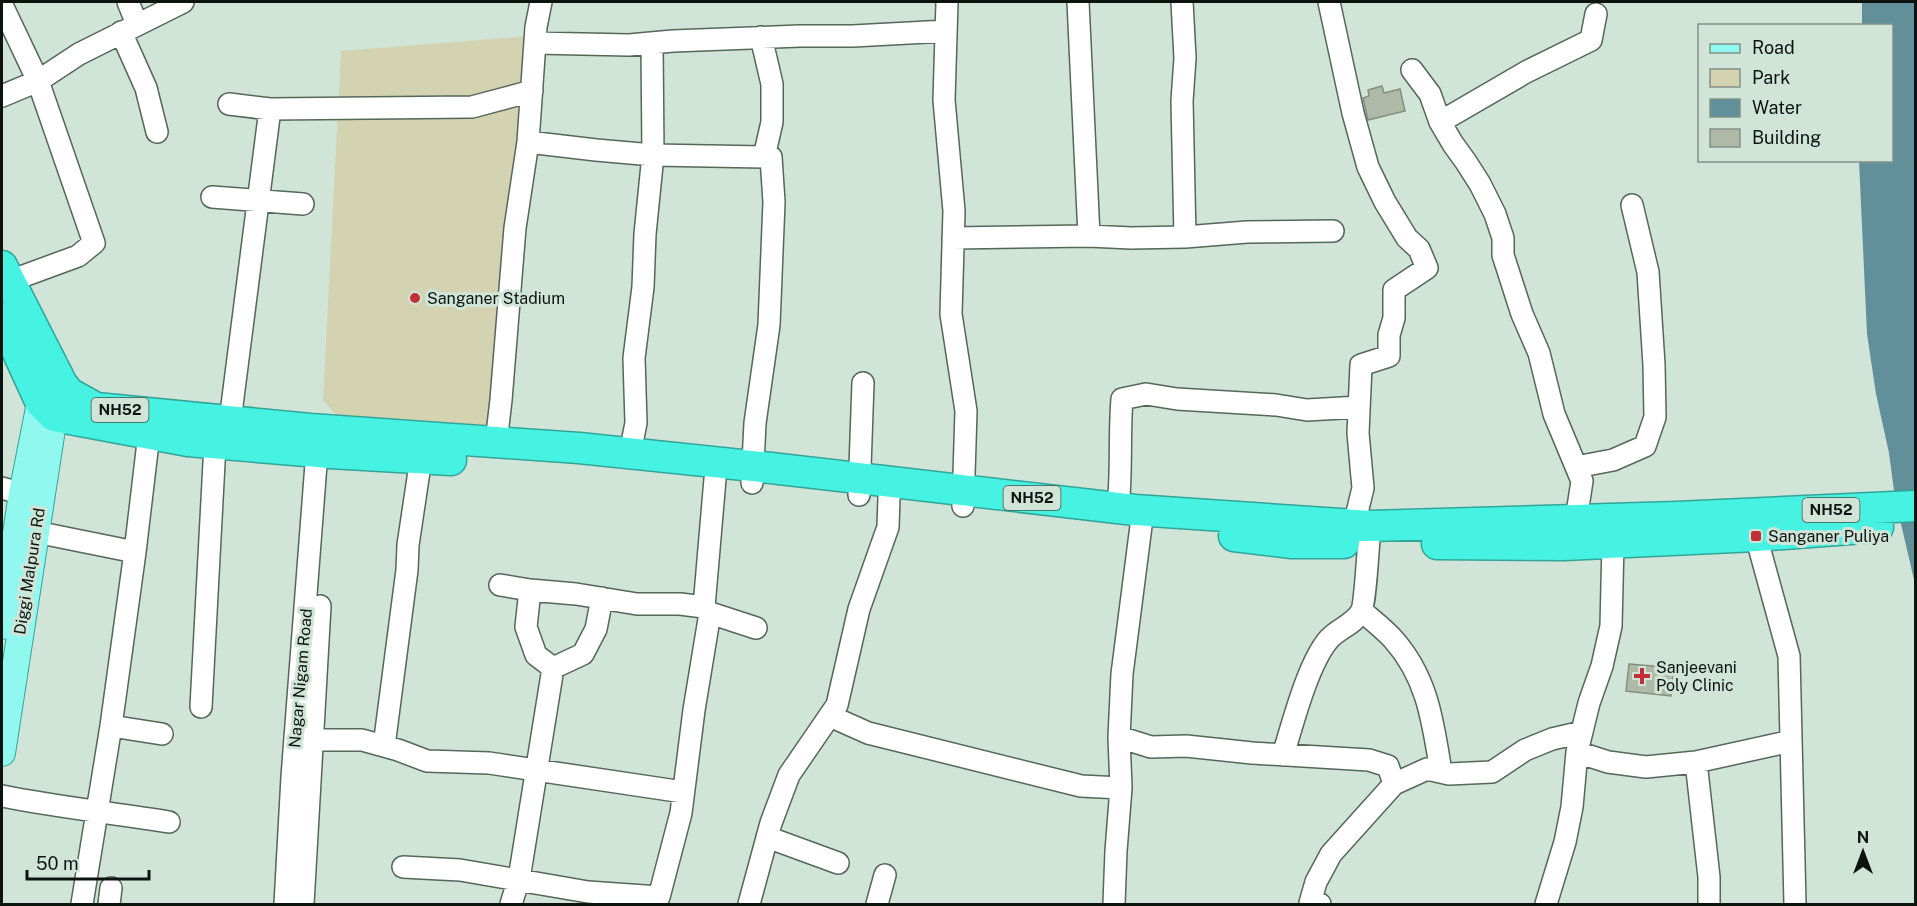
<svg xmlns="http://www.w3.org/2000/svg" width="1917" height="906" font-family="'Public Sans',sans-serif">
<style>
.green{fill:#d4d3b1}
.water{fill:#61909a}
.building{fill:#afb9a8;stroke:#858f7e;stroke-width:1.5}
.lines{fill:none;stroke-linecap:round;stroke-linejoin:round}
.minor-casing{stroke:#55665b;stroke-width:24}
.major-casing{stroke:#32a599;stroke-width:28}
.highway-casing{stroke:#32a599;stroke-width:33}
.minor{stroke:#fff;stroke-width:21}
.major{stroke:#90f8ee;stroke-width:26}
.highway{stroke:#46f3e3;stroke-width:30}
.poi-dot{fill:#bf3037;stroke:#d0e4d8;stroke-width:2}
.labels{text-anchor:middle;stroke-width:6;stroke-linejoin:round;paint-order:stroke}
.shield{fill:#d0e4d8;stroke:#48524c;stroke-width:1.5}
.shield-label{font-size:15px;font-weight:bold;fill:#0d1410}
.poi-label{font-size:16px;fill:#0d1410;stroke:#d0e4d8;text-anchor:start}
.street-label{font-size:16px;fill:#0d1410;stroke:#d0e4d8}
</style>
<rect width="100%" height="100%" fill="#d0e4d8"/>
<path class="green" d="M528 36 490 430 336 415 323 400 341 51Z"/>
<path class="water" d="M1862 2H1915V584L1895 498 1889 453 1876 394 1867 334 1859 161 1892 160V26L1862 25Z"/>
<path class="building" d="M1382 86 1384 93 1400 89 1405 111 1368 120 1363 98 1369 96 1368 90Z
M1629 664 1674 668 1671 696 1626 691Z"/>
<g class="lines">
<defs>
<path id="minor" d="M128 2 137 24
M947 2 944 100 954 211 951 314 966 411 963 506
M1078 2 1089 236
M1182 2 1185 58 1182 101 1185 237 1247 232 1333 231
M1329 2 1353 113 1368 167 1385 202 1407 238 1419 249 1427 268 1394 290V318L1389 335V356L1361 365 1358 433 1363 488 1354 525
M2 5 38 81 94 243 78 256 10 281
M121 32 146 88 157 132
M761 37 772 84V122L764 157
M535 43 629 45 673 41 800 36H853L946 31
M1412 70 1430 94 1440 122 1453 144 1466 162 1480 184 1495 214 1503 238V255L1522 314 1539 353 1554 414 1582 481 1576 520
M2 96 38 81 79 54 183 2
M229 104 270 109
M1440 122 1526 72 1591 40 1596 14
M528 142 596 150 653 155 771 157 774 202 769 325 755 423 752 483
M212 197 303 204
M953 238 1089 236 1131 238 1185 237
M230 421 270 109 472 107 532 91
M496 443 501 400 515 228 528 142 536 27 541 2
M630 453 636 423 634 358 643 287 645 234 653 155 652 43
M1576 467 1613 460 1645 446 1655 417 1654 365 1648 272 1632 205
M2 488 22 494
M859 495 863 383
M1118 508C1122 471 1119 435 1122 399L1146 394 1177 399 1276 405 1307 410 1359 407
M36 532 135 552 111 726 82 904
M1756 536 1789 656 1795 904
M135 552 149 434
M500 585 530 590
M1362 611C1372 620 1384 629 1393 639 1428 678 1433 723 1441 772
M710 613 756 628
M553 668 583 654 596 629 602 598
M201 707 215 444
M830 716 868 733 1081 786 1121 788 1116 851 1114 904
M111 726 162 734
M1119 737 1151 747 1186 746 1252 753 1369 760 1388 766 1394 784
M313 740H362L398 750 427 761 489 763 683 792
M384 746 407 570 408 545 421 458
M1577 752 1608 762 1646 767 1696 762
M1283 755C1293 723 1308 663 1329 639 1338 629 1354 624 1361 612 1365 605 1368 551 1369 539
M1121 788 1119 737 1122 674 1141 526
M2 796C57 807 113 813 169 822
M767 837 838 863
M403 867 460 870 588 892 659 897 681 813 694 710 710 613 704 607 715 479
M109 904 111 888
M285 904 292 777 318 438
M303 904 320 606
M511 904 519 879 553 668 536 655 526 627 530 590 576 594 637 604H680L704 607
M749 904 771 823 789 775 837 705 859 609 888 527 889 498 892 482
M877 904 885 875
M1320 904 1310 903 1316 882 1331 854 1394 784 1427 769 1449 774 1492 772 1525 750 1552 739 1582 732
M1546 904 1565 842 1572 807 1577 752 1589 703 1602 666 1611 626 1613 543
M1709 904V877L1696 762 1791 741"/>
<path id="major" d="M2 626 22 494 39 408
M2 753 54 416 64 401"/>
<path id="highway" d="M2 266 62 384 69 393 96 408 310 429 579 448 771 468 1135 510 1370 526 1677 517 1916 506
M2 318 41 403 54 416 188 441 330 453 451 460
M1234 536 1292 543H1344
M1437 544 1564 545 1756 536 1878 527"/>
</defs>
<use href="#minor" class="minor-casing"/>
<use href="#major" class="major-casing"/>
<use href="#highway" class="highway-casing"/>
<use href="#minor" class="minor"/>
<use href="#major" class="major"/>
<use href="#highway" class="highway"/>
</g>
<g class="poi-dot">
<circle cx="415" cy="298" r="6"/>
<rect x="1750" y="530" width="12" height="12" rx="3"/>
<path d="M1639 667h6v6h6v6h-6v6h-6v-6h-6v-6h6z"/>
</g>
<g class="labels">
<g class="shield">
<rect x="91.5" y="398" width="57" height="24" rx="4.5"/>
<rect x="1003.5" y="486" width="57" height="24" rx="4.5"/>
<rect x="1802.5" y="498" width="57" height="24" rx="4.5"/>
</g>
<g class="shield-label">
<text x="120" y="415">NH52</text>
<text x="1032" y="503">NH52</text>
<text x="1831" y="515">NH52</text>
</g>
<g class="poi-label">
<text x="427" y="304">Sanganer Stadium</text>
<text x="1768" y="542">Sanganer Puliya</text>
<text x="1656" y="673">Sanjeevani<tspan x="1656" dy="18">Poly Clinic</tspan></text>
</g>
<g class="street-label">
<text transform="translate(29 571) rotate(-81)" y="6">Diggi Malpura Rd</text>
<text transform="translate(300 678) rotate(-85)" y="6">Nagar Nigam Road</text>
</g>
</g>
<rect width="1917" height="906" fill="none" stroke="#0d1410" stroke-width="6"/>
<rect x="1698" y="24" width="195" height="138" fill="#d0e4d8" stroke="#829188" stroke-width="1.5"/>
<rect x="1710" y="44" width="30" height="9" fill="#90f8ee" stroke="#829188" stroke-width="1.5"/>
<text x="1752" y="54" font-size="18" fill="#0d1410">Road</text>
<rect x="1710" y="69" width="30" height="18" fill="#d4d3b1" stroke="#829188" stroke-width="1.5"/>
<text x="1752" y="84" font-size="18" fill="#0d1410">Park</text>
<rect x="1710" y="99" width="30" height="18" fill="#61909a" stroke="#829188" stroke-width="1.5"/>
<text x="1752" y="114" font-size="18" fill="#0d1410">Water</text>
<rect x="1710" y="129" width="30" height="18" fill="#afb9a8" stroke="#829188" stroke-width="1.5"/>
<text x="1752" y="144" font-size="18" fill="#0d1410">Building</text>
<g transform="translate(1863 852)" stroke="#d0e4d8" stroke-width="4.5" paint-order="stroke">
<path d="M0-4.5L10 22L0 15L-10 22Z" fill="#0d1410"/>
<text y="-9" font-size="16" font-weight="bold" text-anchor="middle" fill="#0d1410">N</text>
</g>
<path d="M27 870v9h122v-9" fill="none" stroke="#0d1410" stroke-width="3"/>
<text x="36" y="870" font-size="18" fill="#0d1410" stroke="#d0e4d8" stroke-width="4.5" paint-order="stroke">50 m</text>
</svg>
